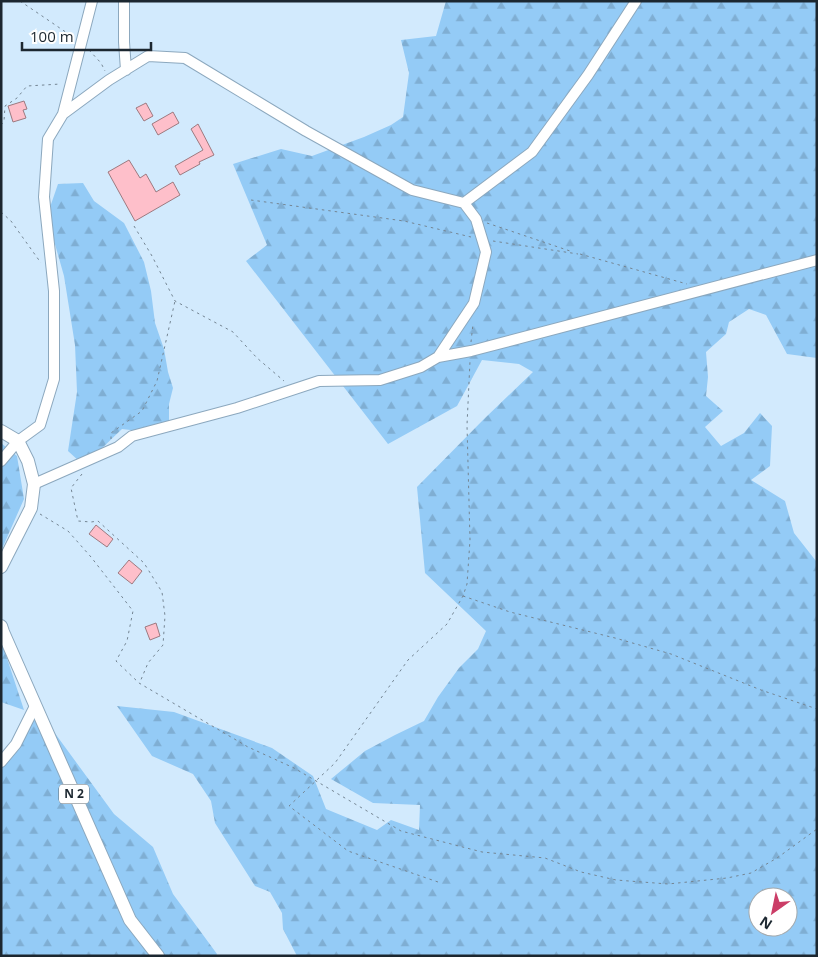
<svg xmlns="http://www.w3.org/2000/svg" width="818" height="957" font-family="'Open Sans',sans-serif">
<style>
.forest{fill:url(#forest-firs);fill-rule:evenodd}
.building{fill:#febfca;stroke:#9d7a80}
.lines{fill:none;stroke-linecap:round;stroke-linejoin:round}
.minor-casing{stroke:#8ca8be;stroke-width:12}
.major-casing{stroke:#8ca8be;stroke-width:14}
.path{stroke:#748593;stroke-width:1;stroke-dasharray:2.5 4;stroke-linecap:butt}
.minor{stroke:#fff;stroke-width:10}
.major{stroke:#fff;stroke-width:12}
.labels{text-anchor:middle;stroke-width:4;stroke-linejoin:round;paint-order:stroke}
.shield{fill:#fff;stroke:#60686e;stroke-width:1}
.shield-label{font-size:12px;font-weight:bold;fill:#1c2730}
</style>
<defs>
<pattern id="forest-firs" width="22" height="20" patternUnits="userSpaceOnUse" patternTransform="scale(1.25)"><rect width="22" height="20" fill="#94cbf6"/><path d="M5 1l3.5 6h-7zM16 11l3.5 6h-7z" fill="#7faed3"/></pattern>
</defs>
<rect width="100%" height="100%" fill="#d2eafd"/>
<path class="forest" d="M446 1H817V358L787 354 766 315 749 309 729 322 726 334 706 352 708 377 706 396 723 411 705 427 721 446 744 433 760 413 772 426 770 466 751 480 785 501 794 533 816 561 817 956H297L283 929 282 913 270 892 255 886 215 823 211 801 193 774 152 756 117 706 174 712 272 748 313 776 326 809 377 830 391 820 419 830 420 805 373 803 331 779 365 751 395 735 424 721 438 697 459 668 478 649 486 631 425 573 417 487 484 419 533 372 519 364 482 360 457 406 388 444 246 261 267 245 233 164 281 149 312 156 364 137 391 125 403 117 409 73 401 40 436 36ZM758 897H788V927H758Z
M83 183 94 201 124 223 144 262 151 291 155 323 164 349 168 372 173 388 169 404V423L139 431 122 429 99 451 80 462 68 451 77 392 75 345 64 276 47 216 58 184Z
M1 443 17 456 24 499 1 551Z
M1 640 24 710 1 702Z
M35 706 114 814 153 847 173 894 217 954 216 956H1V758Z"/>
<path class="building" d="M24 101 27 109 23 110 26 118 13 122 8 106Z
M146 103 153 116 144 121 136 108Z
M173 112 179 123 158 135 152 124Z
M198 124 214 155 199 162 200 164 180 175 175 166 203 150 191 129Z
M129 160 140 178 146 174 156 192 173 182 180 195 135 221 108 172Z
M96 525 113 539 107 547 89 534Z
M129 560 142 571 132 584 118 573Z
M156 623 160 636 150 640 145 627Z"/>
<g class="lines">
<defs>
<path id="minor" d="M124 1V42L126 70
M63 114 92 1
M438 357 474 303 486 252 476 219 464 203
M1 461 18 441 40 425 54 379V291L44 197 48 139 63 114 109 80 148 56 185 58 306 131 412 190 464 203 532 152 588 75 636 1
M34 484 118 447 132 436 237 408 319 381 380 380 421 367 438 357 471 351 817 260
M1 762 16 744 35 706"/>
<path id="major" d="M1 431 18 441 28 461 34 484 31 508 1 567
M1 626 3 632 130 920 158 956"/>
</defs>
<use href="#minor" class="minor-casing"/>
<use href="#major" class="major-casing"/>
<path class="path" d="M20 1 73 37
M89 50 101 63 105 71
M1 125 4 121 5 106 17 98 27 86 61 84
M251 200 404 221 471 237
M1 212 11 221 41 263
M487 223 573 252
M134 226 152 256 175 301 233 332 257 358 284 381
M493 241 578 254
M580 254 687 284
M471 342 473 324
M111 439V433L142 411 157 381 175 301
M82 474 71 488 78 521 91 522 98 521 144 563 162 592 165 616 163 645 148 663 140 682
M40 514 68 531 91 557 133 611 127 641 116 661 139 683 248 747 294 768 401 831 482 852 545 858 581 872 616 880 668 884 727 878 751 873 777 858 817 829
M463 596 510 612 615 638 671 654 761 690 817 709
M438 882 348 851 289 806 335 763 408 660 447 624 463 596 467 584 470 540 467 425 470 361"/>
<use href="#minor" class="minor"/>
<use href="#major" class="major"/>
</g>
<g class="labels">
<rect class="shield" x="59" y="784.5" width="30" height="19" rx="4"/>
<g class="shield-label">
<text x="74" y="798">N 2</text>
</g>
</g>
<rect width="818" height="957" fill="none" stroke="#1c2730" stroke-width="5"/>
<g transform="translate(773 912) rotate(213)"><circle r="24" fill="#ffffff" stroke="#a4a9ac"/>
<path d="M0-4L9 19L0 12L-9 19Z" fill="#cb3d67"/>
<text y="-8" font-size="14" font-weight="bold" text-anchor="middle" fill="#1c2730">N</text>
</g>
<path d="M22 42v8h129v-8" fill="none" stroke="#1c2730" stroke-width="2.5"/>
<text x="30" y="42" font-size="15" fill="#1c2730" stroke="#ffffff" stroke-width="4" paint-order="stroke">100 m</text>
</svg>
